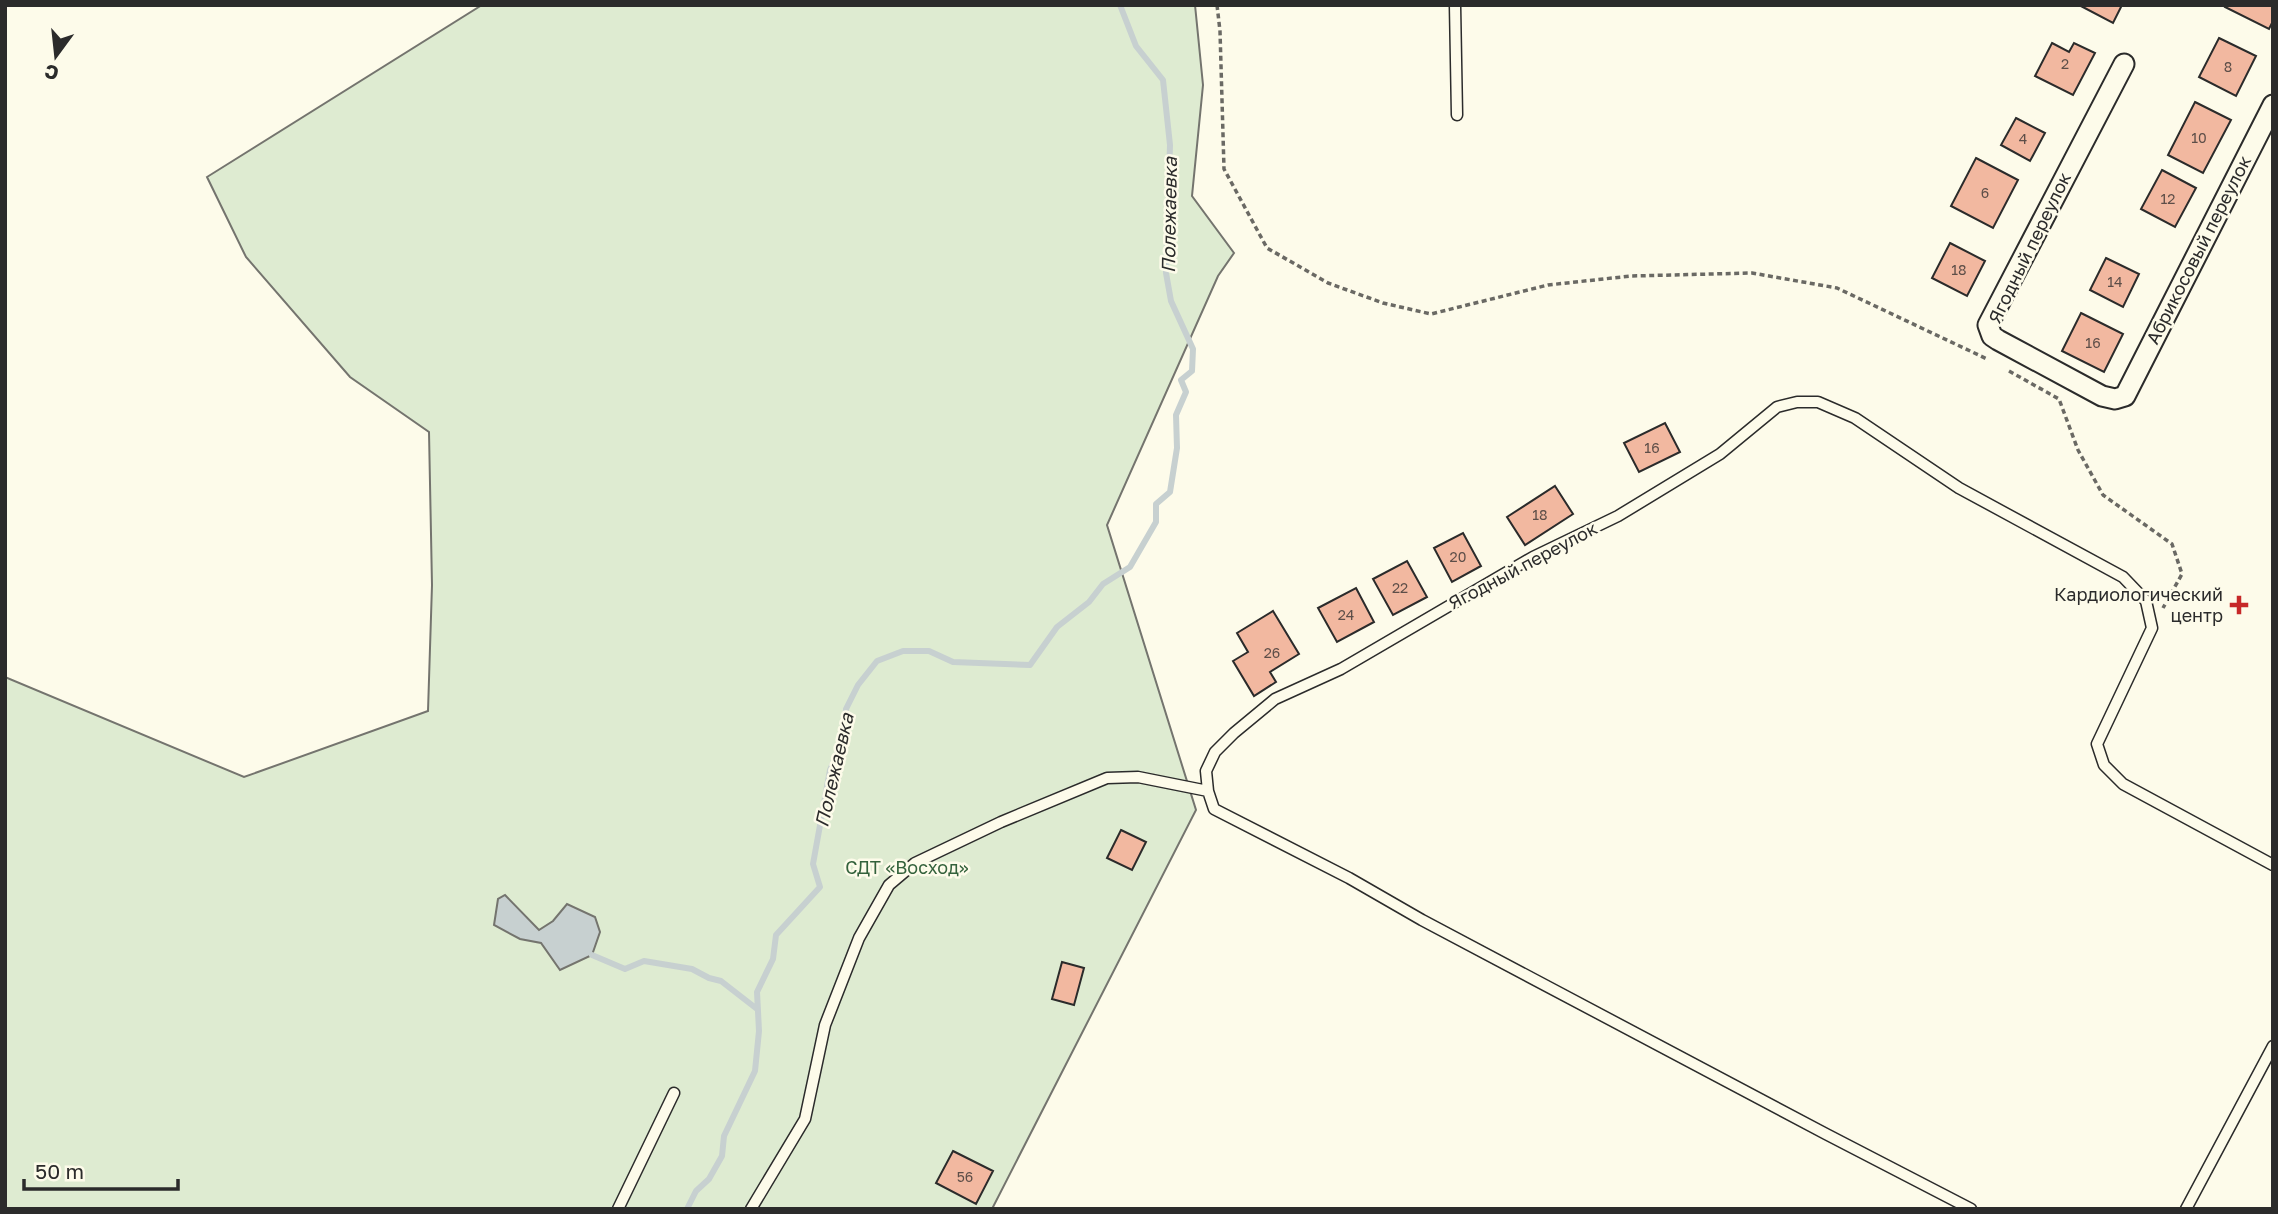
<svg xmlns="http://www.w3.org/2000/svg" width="2278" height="1214" font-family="'Golos Text',sans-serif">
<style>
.green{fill:#deebd1;stroke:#74746e;stroke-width:2}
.water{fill:#c7d0d0;stroke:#74746e;stroke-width:2}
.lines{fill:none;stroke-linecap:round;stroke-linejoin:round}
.stream{stroke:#c7d0d0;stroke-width:6}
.building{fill:#f2b8a0;stroke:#2b2b2b;stroke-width:2}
.service-casing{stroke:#2b2b2b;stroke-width:13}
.minor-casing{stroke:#2b2b2b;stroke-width:23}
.path{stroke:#6a6964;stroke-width:3.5;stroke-dasharray:5 3.5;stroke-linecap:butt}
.service{stroke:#fdfbea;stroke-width:10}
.minor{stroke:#fdfbea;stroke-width:19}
.poi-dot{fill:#c62828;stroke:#fdfbea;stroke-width:2.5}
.labels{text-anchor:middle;stroke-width:5;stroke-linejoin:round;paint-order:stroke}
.number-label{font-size:14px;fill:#5d4e48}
.street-label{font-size:18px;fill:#2b2b2b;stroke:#fdfbea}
.poi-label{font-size:18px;fill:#2b2b2b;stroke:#fdfbea;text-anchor:end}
.park-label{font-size:18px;fill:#34623c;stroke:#fdfbea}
.water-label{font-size:19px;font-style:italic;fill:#2b2b2b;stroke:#fdfbea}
</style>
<rect width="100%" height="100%" fill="#fdfbea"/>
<path class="green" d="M482 5H1195L1203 85 1192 196 1234 253 1218 276 1107 525 1196 810 992 1209H5V677L244 777 428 711 432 585 429 432 350 377 246 257 207 177Z"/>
<path class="water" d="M505 895 539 930 553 921 567 904 595 917 600 932 592 955 560 970 541 943 520 939 494 925 498 899Z"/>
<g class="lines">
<path class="stream" d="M592 955 625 969 644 961 692 969 709 978 721 981 757 1009
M687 1209 696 1191 709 1179 722 1156 724 1136 755 1071 759 1031 757 992 773 959 776 935 820 887 813 864 830 770 845 736 846 709 858 685 877 661 903 651H929L953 662 1030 665 1057 627 1089 602 1103 584 1130 567 1156 522V504L1170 492 1177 448 1176 415 1186 392 1181 380 1192 371 1193 349 1171 301 1166 273 1170 145 1163 80 1136 46 1120 5"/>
</g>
<path class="building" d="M2079 5H2122L2113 23Z
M2226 5H2273V21L2269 29 2225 7Z
M2219 38 2256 56 2236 96 2199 77Z
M2052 43 2069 52 2074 43 2095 53 2073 95 2035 76Z
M2195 102 2231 120 2203 173 2168 155Z
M2016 118 2045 133 2030 161 2001 145Z
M1976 158 2018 180 1993 228 1951 206Z
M2162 170 2196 188 2175 227 2141 209Z
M1950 243 1985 261 1967 296 1932 278Z
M2106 258 2139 274 2123 307 2090 290Z
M2081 313 2123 334 2104 372 2062 351Z
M1665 423 1680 452 1639 472 1624 443Z
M1555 486 1573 514 1525 545 1507 517Z
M1463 533 1481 566 1452 582 1434 548Z
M1407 561 1427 597 1393 615 1373 579Z
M1356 588 1374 622 1337 642 1318 608Z
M1273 611 1299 654 1270 672 1276 682 1254 696 1233 661 1248 652 1237 633Z
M1121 830 1146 842 1132 870 1107 858Z
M1062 962 1084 968 1074 1005 1052 999Z
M953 1151 993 1171 976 1204 936 1183Z"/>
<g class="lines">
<defs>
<path id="service" d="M1455 5 1457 115
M618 1209 674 1093
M751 1209 805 1119 825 1025 859 938 889 885 915 863 1001 822 1107 778 1138 777 1208 791
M1971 1209 1826 1134 1422 920 1349 878 1214 809 1208 791 1206 771 1215 752 1234 733 1275 699 1341 669 1533 557 1618 516 1720 454 1777 407 1797 402H1818L1855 418 1959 488 2123 577 2146 601 2152 628 2097 744 2104 765 2123 784 2273 865
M2186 1209 2273 1046"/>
<path id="minor" d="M2124 64 1988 325 1992 336 1998 340 2102 396 2115 399 2125 396 2273 105"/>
</defs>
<use href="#service" class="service-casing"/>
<use href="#minor" class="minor-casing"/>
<path class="path" d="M1217 5 1220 31 1224 169 1267 248 1328 283 1383 303 1431 314 1548 285 1631 276 1752 273 1837 288 1987 359
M2009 371 2059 399 2078 450 2103 495 2172 544 2182 574 2163 608"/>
<use href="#service" class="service"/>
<use href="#minor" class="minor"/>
</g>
<path class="poi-dot" d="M2235.5 594.5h7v7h7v7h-7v7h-7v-7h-7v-7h7z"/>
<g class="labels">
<g class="number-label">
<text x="2065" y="69">2</text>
<text x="2228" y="72">8</text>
<text x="2199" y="143">10</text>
<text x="2023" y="144">4</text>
<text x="1985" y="198">6</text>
<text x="2168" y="204">12</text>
<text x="1959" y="275">18</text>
<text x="2115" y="287">14</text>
<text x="2093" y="348">16</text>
<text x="1652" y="453">16</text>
<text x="1540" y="520">18</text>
<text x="1458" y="562">20</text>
<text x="1400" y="593">22</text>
<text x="1346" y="620">24</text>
<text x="1272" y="658">26</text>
<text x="965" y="1182">56</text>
</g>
<g class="street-label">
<text transform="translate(2030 248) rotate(-64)" y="6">Ягодный переулок</text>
<text transform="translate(2199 250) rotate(-63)" y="6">Абрикосовый переулок</text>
<text transform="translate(1523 566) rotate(-28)" y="6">Ягодный переулок</text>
</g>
<g class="poi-label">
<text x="2223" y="601">Кардиологический<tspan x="2223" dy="21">центр</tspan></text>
</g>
<g class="park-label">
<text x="907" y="874">СДТ «Восход»</text>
</g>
<g class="water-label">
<text transform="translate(1169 215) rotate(-89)" y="7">Полежаевка</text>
<text transform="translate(834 770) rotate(-77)" y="7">Полежаевка</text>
</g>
</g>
<rect width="2278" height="1214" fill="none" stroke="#2b2b2b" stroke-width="14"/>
<g transform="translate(56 56) rotate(195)" stroke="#fdfbea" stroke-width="5" paint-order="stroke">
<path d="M0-5L12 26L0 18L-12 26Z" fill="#2b2b2b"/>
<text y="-10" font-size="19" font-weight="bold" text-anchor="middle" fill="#2b2b2b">С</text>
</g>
<path d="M24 1179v10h154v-10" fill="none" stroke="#2b2b2b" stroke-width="3.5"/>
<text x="35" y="1179" font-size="21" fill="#2b2b2b" stroke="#fdfbea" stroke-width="5" paint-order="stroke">50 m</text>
</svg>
